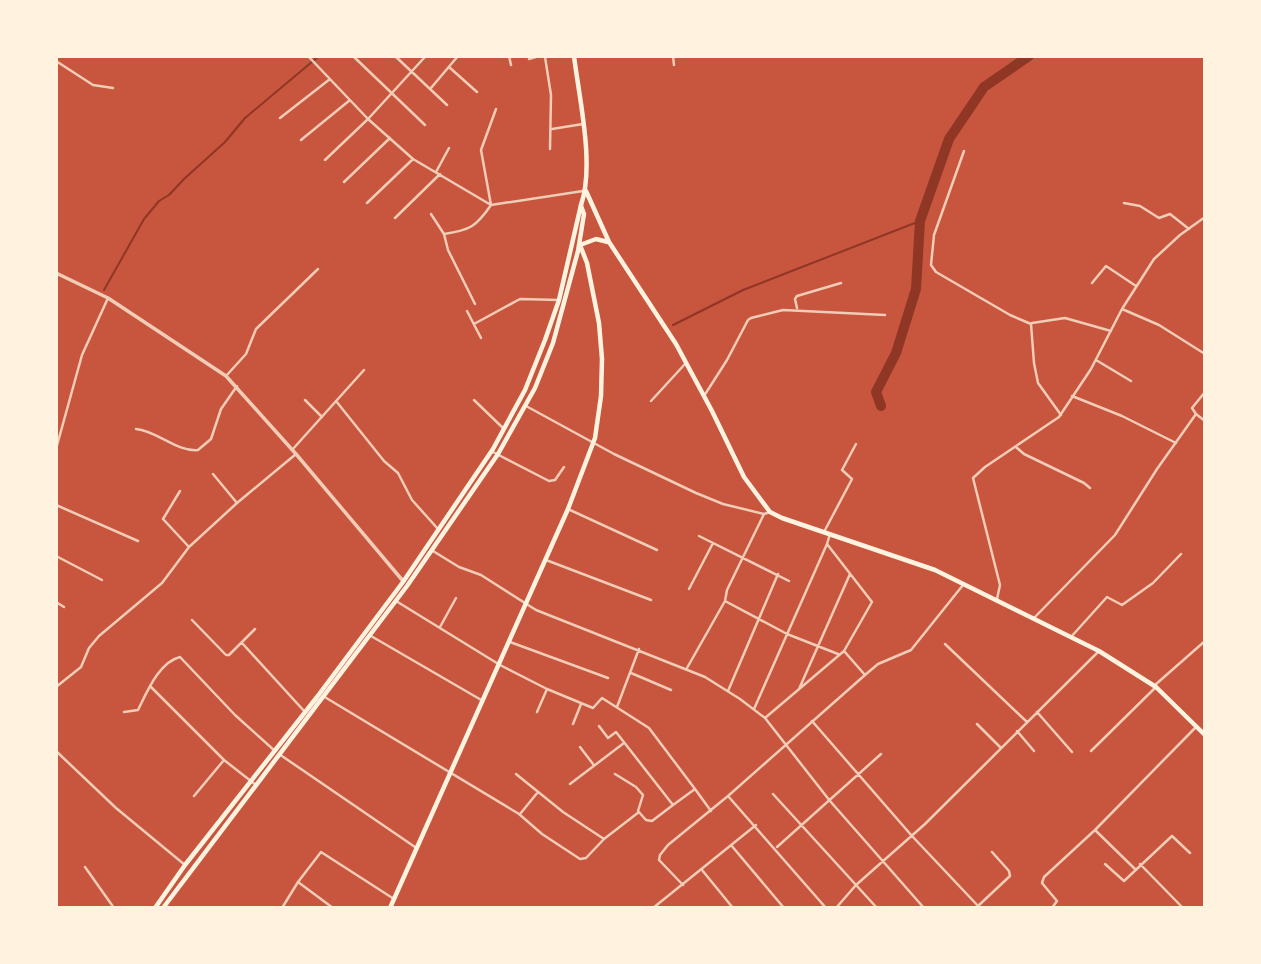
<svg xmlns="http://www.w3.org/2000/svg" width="1261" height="964" font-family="'Archivo Narrow',sans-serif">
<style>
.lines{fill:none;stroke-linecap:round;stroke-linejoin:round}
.stream{stroke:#8f3625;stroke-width:2}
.river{stroke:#8f3625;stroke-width:10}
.minor{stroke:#f1ccb7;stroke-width:2.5}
.tertiary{stroke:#f1ccb7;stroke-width:3.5}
.secondary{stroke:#fff3e0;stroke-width:4.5}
.primary{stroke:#fff3e0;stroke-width:4.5}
.trunk{stroke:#fff3e0;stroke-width:4.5}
</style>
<rect width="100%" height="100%" fill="#c8553d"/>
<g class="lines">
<path class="stream" d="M104 290 144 219 159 201 169 195 184 179 225 142 245 118 319 56
M673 325 743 290 920 221"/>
<path class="river" d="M881 406 876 392 896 353 916 289 920 221 949 139 984 87 1029 56"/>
<path class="minor" d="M308 56 368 119 413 159 491 205 583 191
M353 56 425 125
M395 56 447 105
M509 56 511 65
M542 56H552
M673 56 674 65
M545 57 551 95 550 149
M529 59 539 56
M56 61 93 85 113 88
M449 67 477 92
M431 88 458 56
M280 118 330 79
M552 129 583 124
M301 140 350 100
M964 151 934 235 931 265 936 272 1010 315 1031 324 1034 363 1038 383 1061 415
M325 160 368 119 424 58
M436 172 449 148
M344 182 390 138
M367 203 413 159
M1124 203 1140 206 1159 218 1170 214 1189 229
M431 214 444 234 448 250 475 304
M395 218 440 174
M444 234C470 230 476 227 491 205L481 150 496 109
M1092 283 1106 266 1136 286
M797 308 795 299 797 296 841 283
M1122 309 1159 325 1205 354
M467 311 481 338
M1032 323 1065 318 1111 331
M474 324 520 299 559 300
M1096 360 1131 381
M226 376 246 354 256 329 318 269
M1205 392 1192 408 1196 414 1205 421
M704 396 727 360 748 320 751 318 783 310 885 315
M1072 396 1122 416 1176 443
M305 400 322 417
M474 400 504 429
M336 401 384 461 398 473 412 500 438 529
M651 401 685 364
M526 406 614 454 696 493 723 504 764 514 770 512
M136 429C158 431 176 452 198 450L211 439 221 409 237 386
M1016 447 1024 454 1084 483 1090 488
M56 449 82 355 108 298
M292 450 364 370
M491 451 549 481 555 480 564 467
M213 474 237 503
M180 491 163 519 189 547
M56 505 138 541
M568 509 657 550
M764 514 727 590 725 601 787 634 838 654
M824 532 852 479 842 470 856 444
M699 536 789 581
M433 551 459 567 481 575 536 610 705 677 740 699 765 718 830 801 924 908
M56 556 102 580
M546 560 651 600
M689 589 713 543
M997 599 1000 585 973 478 985 467 1059 417 1091 369 1122 309 1154 259 1180 235 1205 217
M396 601 500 665 547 689 593 708 602 698 649 728 695 789 673 805 616 732 608 738 599 726
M56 602 64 607
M1034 618 1115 535 1157 469 1196 414
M192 620 226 655H229L255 629
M440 627 456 598
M371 636 483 701
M1071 637 1107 597 1122 605 1153 583 1181 554
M510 642 608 678
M242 643 305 712
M945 644 1027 722
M844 651 865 675
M687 668 725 601
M631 673 671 690
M1155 685 1205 641
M56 687 81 667 89 648 99 636 162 583 189 547 237 503 296 454
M151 687 224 760 256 785
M799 689 850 574
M728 691 778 574
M323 696 519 814 542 834 580 859 586 858 604 839 639 812
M617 707 639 649
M754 709 827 544 830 534
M124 712 138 710C147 692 159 662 180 657L235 715 275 751
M537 712 547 689
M1037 712 1072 752
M765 718 844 651 872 602 827 544
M812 721 912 836 980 908
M573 724 581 704
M977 724 1001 748
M1017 731 1034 751
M580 747 593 764
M56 751 116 808 185 865
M1091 751 1156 687
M279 754 415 847
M516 774 563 812 604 839
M615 774 636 787 643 795 638 811 646 820 652 821 673 805
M570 784 624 743
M695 789 711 811
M773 794 877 908
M194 796 224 760
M728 796 826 908
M520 814 538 792
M1095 830 1135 869
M731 845 784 908
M777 847 881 754
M1105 864 1124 881 1172 836 1190 853
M1140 864 1183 908
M85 867 114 908
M702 870 733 908
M298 882 333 908
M683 885 659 860 660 855 668 845 728 796 865 675 878 664 911 650 963 585
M978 906 1010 876 1009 871 992 852
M282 908 298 882 321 852 394 899
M653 908 756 825
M836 908 856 885 925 824 1099 651
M1052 908 1057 901 1042 883 1044 877 1095 830 1196 727"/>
<path class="tertiary" d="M56 273 108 298 226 376 296 454 403 581"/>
<path class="secondary" d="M390 908 568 509 595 438 601 396 602 359 599 323 587 263 580 245"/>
<path class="primary" d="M155 908 185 865 317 697 403 582 493 449 525 390 545 340 559 300 581 205
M163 908 407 586 498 454 535 388 553 343 578 251 584 214 581 206"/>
<path class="trunk" d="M574 56C579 98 595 165 581 205
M586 191 609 242 676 344 712 411 744 477 770 512 782 518 935 570 1099 651 1156 687 1205 735
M580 245 596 239 608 242"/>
</g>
<rect width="1261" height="964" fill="none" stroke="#fff3e0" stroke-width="116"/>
</svg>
